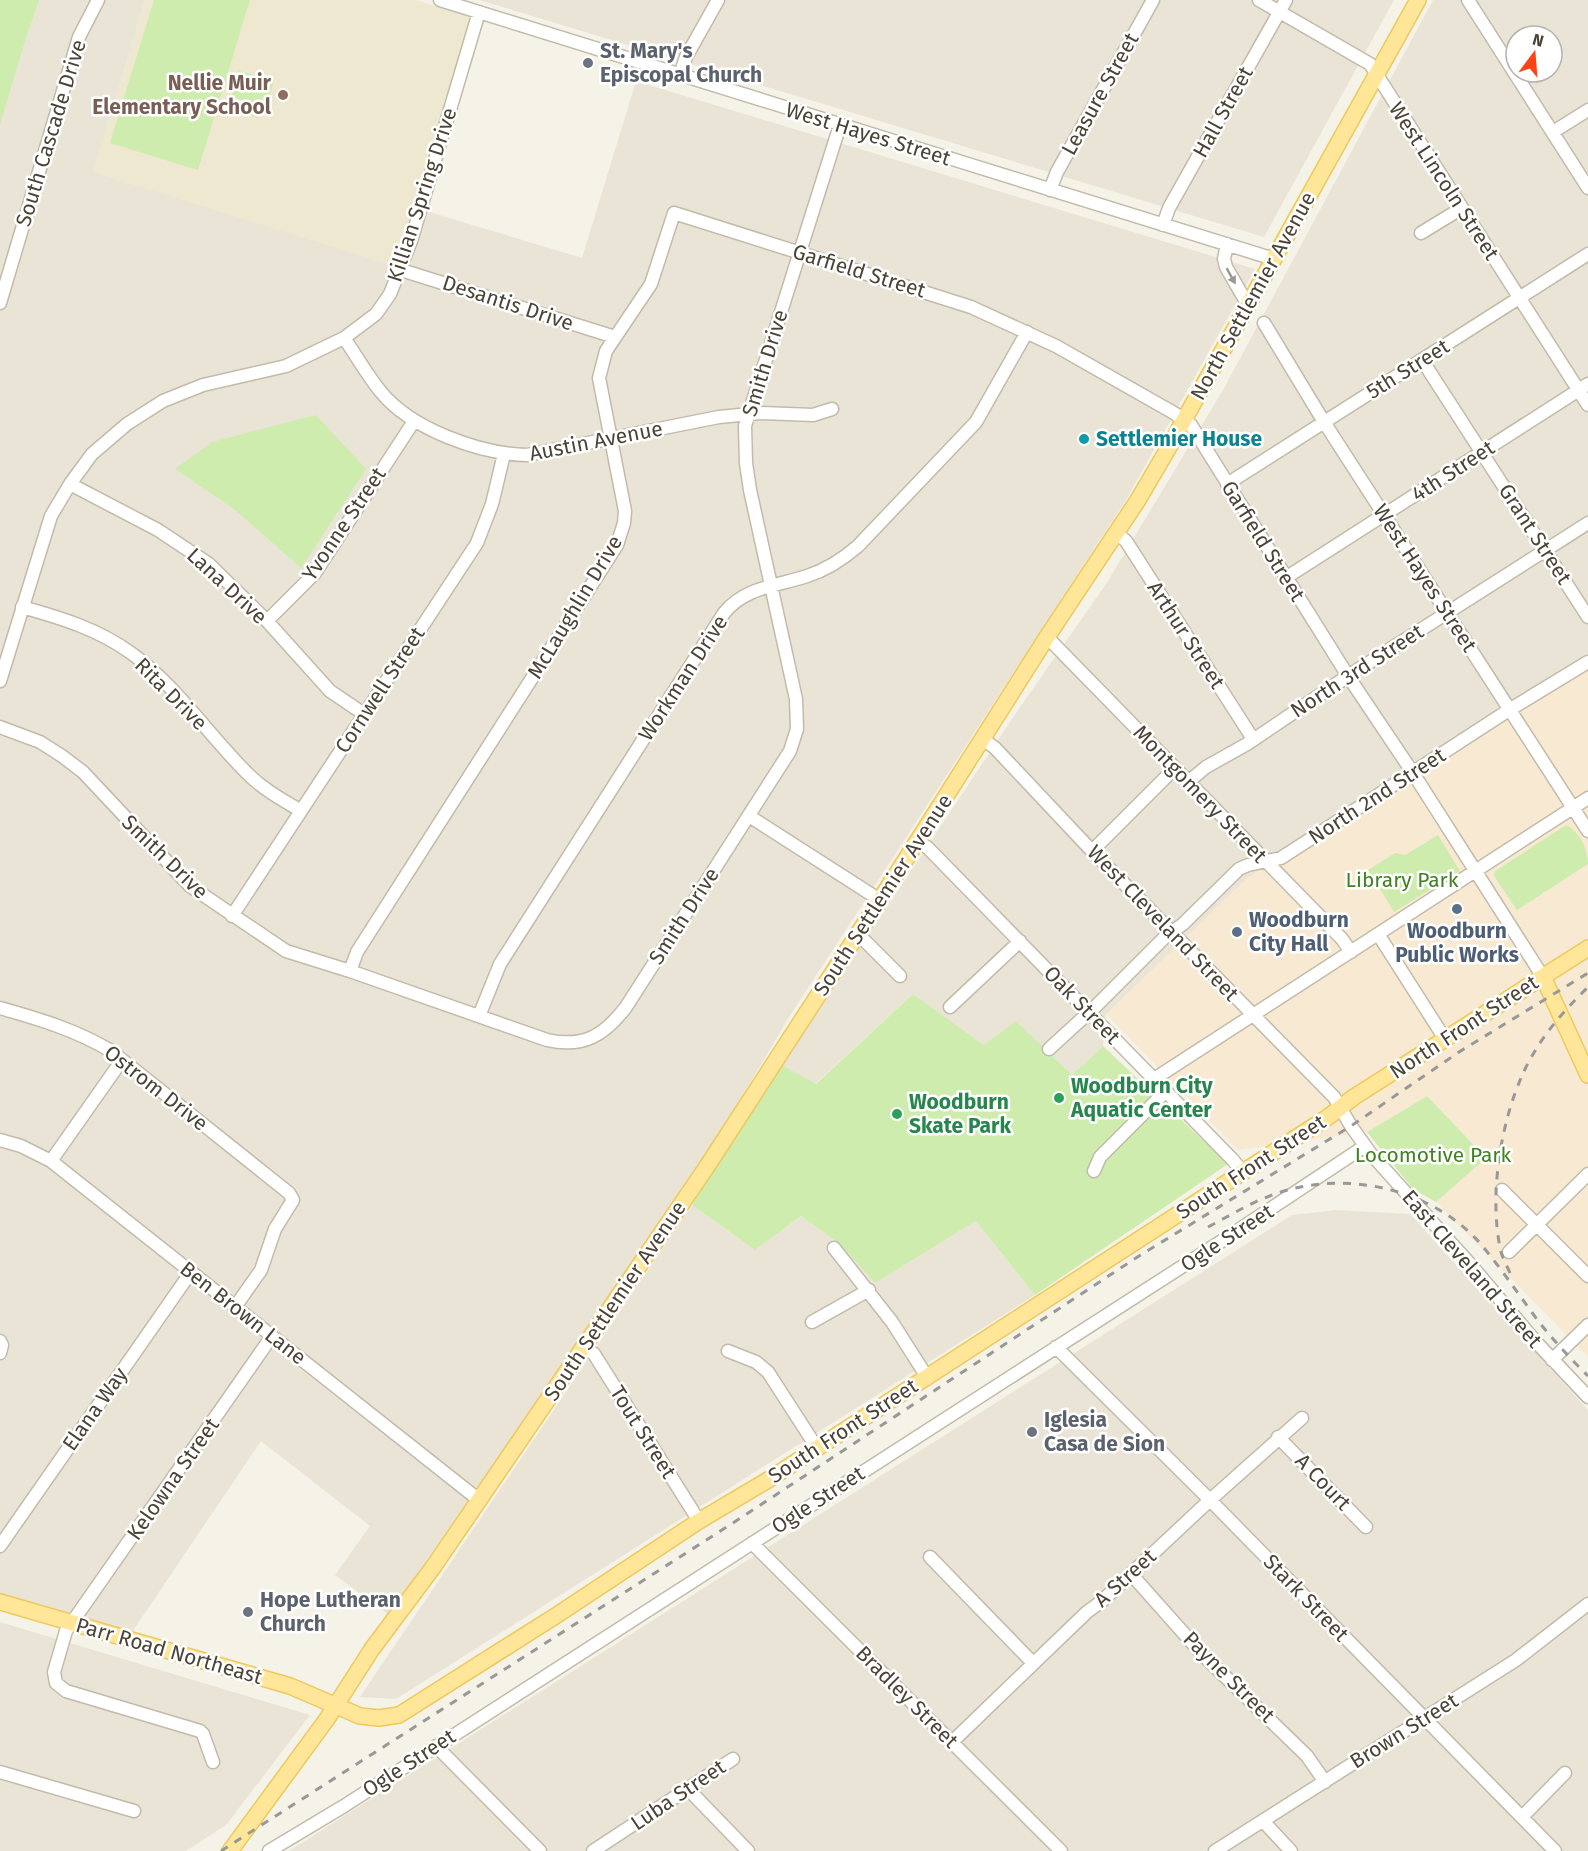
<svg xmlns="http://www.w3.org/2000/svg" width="1588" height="1851" font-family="'Fira Sans',sans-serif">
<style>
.residential{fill:#eae4d6;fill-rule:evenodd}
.commercial{fill:#f8ead2}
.education{fill:#efe8d1}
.green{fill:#ceecae}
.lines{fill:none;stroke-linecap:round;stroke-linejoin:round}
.minor-casing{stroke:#c2bbaa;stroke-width:15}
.major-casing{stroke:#edc95e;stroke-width:18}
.minor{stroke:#fff;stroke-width:12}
.major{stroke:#ffe698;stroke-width:15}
.rail{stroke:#989898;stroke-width:3;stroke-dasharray:8 8;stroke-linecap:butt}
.oneway{fill:#9b9890}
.worship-dot{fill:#6b7280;stroke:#fff;stroke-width:2}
.education-dot{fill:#8d6e63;stroke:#fff;stroke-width:2}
.culture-dot{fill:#0f9aa8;stroke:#fff;stroke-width:2}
.service-dot{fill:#5c6f8a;stroke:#fff;stroke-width:2}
.leisure-dot{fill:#2e9e5b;stroke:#fff;stroke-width:2}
.labels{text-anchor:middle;stroke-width:5;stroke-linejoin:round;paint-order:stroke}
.worship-label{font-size:21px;font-weight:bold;fill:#5b616d;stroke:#fff;text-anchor:start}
.education-label{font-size:21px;font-weight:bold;fill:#785e54;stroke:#fff;text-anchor:end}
.street-label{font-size:21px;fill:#4a4336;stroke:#fff}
.culture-label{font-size:21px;font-weight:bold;fill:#0d838f;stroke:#fff;text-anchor:start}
.park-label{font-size:21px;fill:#438124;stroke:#fff}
.service-label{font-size:21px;font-weight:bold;fill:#4e5e75;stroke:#fff;text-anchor:start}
.leisure-label{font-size:21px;font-weight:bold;fill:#27864d;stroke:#fff;text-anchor:start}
</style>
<rect width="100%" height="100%" fill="#f5f2e8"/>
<path class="residential" d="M0 0H145L94 172 416 208 582 258 636 81 1255 269 1126 500 791 1014 704 1160 389 1615 335 1575 370 1526 261 1441 130 1635 0 1596Z
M479 0H1394L1264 237Z
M1433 0H1588V666L1106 1014 1103 1046 1072 1075 1016 1022 984 1045 913 994 815 1084 782 1065 1016 713 1106 584 1223 390ZM1516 36H1552V72H1516Z
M692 1205 755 1250 801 1216 841 1245 875 1283 976 1221 1035 1295 396 1699 360 1697Z
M1336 1210 1410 1214 1588 1410V1851H289L1292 1215Z
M0 1622 310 1715 226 1825 186 1851H0Z"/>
<path class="commercial" d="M1588 666V1357L1436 1202 1485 1158 1427 1096 1367 1132 1238 1150 1106 1014 1247 878Z"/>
<path class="education" d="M145 0H416L473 18 398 267 93 172Z"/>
<path class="green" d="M0 0H39L25 41 0 124Z
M154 0H250L198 170 110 143Z
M239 71 274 81 266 108 258 118 249 115 246 101 231 97Z
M316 415 366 469 301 568 234 509 175 469 212 442Z
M1566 825C1580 831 1588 850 1588 864L1517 910 1494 876 1495 871Z
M1438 835 1460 871 1394 912 1368 870 1395 853 1405 855Z
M913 994 984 1045 1016 1021 1072 1075 1103 1046 1228 1164 1035 1295 976 1221 875 1283 841 1245 801 1216 755 1250 692 1205 752 1108 782 1065 816 1084Z
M1427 1096 1486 1158 1436 1202 1413 1189 1367 1132Z"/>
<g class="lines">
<defs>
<path id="minor" d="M440 0 1274 259
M1259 0 1370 64 1588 405
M1468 0 1588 188
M680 75 686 57 718 0
M1553 132 1588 110
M1050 190 1057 172 1153 0
M1163 225 1169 208 1286 0
M1421 233 1462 208
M1227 244 1224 259 1226 267 1248 305
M401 270 615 337
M0 303 79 37 98 0
M1264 323 1324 422 1588 831
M344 338C356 355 367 375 381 392 411 429 480 454 527 455L719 417 760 413 813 415 832 409
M1422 360 1588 617
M70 484 158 530 209 564 267 621 330 691 364 714
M1227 484 1588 254
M1116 533 1126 541 1253 739
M1287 577 1588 384
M22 607C61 618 98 629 131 653 175 684 210 737 249 775 264 790 283 800 301 811
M267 621 315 573 414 421
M1047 637 1342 939 1351 952
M0 681 51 516 70 484 92 454 127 424 163 401 203 385 286 366 344 338 376 314 390 294 411 241 479 12
M0 727 40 742 62 756 83 772 190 886 286 951 350 971 547 1040C583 1048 604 1036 626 1007L790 751 797 729 796 699 750 490 746 463 745 426 840 125
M983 739 995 748 1092 851 1334 1097 1351 1126 1371 1154 1470 1264 1536 1342 1588 1397
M1188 782 1206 767 1247 744 1348 676 1588 523
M749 816 880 900
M918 841 928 848 1232 1159 1243 1172
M1092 851 1175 768
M232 916 477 543 492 504 504 454
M858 934 900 976
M1378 934 1445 1039
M350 971 357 952 617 545 624 523 625 511 599 378 606 351 651 284 674 213 971 307 1056 346 1174 413 1191 425 1348 676 1413 773 1543 977
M950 1007 1020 941
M0 1008C39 1019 76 1030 111 1051L289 1193 293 1200 275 1229 261 1270 235 1307
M479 1016 500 964 724 613C745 587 777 586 807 576 826 570 843 559 858 546L976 422 1027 332
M1049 1049 1096 1006 1165 937 1183 924 1239 869 1248 865 1281 858 1509 710 1588 662
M1154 1079 1588 798
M0 1140 21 1146 51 1161 479 1500
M51 1161 122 1060
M1094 1171 1100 1157 1166 1091
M1502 1190 1588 1276
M834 1248 892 1322 927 1377
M1509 1252 1588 1174
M812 1322 869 1290
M0 1341 2 1345 0 1353
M584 1347 594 1354 699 1521
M1056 1347 1210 1500 1555 1851
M728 1351 756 1362 768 1372 817 1448
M1552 1360 1588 1325
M1278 1437 1366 1527
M752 1543 1061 1851
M0 1546 191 1272
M930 1557 1033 1663
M1131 1574 1203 1655 1307 1756 1325 1782
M952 1742 1087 1612 1102 1601 1210 1500 1302 1418
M436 1746 540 1851
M213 1762 203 1734 200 1731 66 1691 56 1683 54 1672 66 1631 272 1336
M0 1772 134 1811
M688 1789 748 1851
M1522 1817 1565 1773
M1263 1821 1291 1851
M269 1851 344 1806 1228 1237 1365 1146
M593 1851 733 1759
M1215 1851 1516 1660 1588 1604"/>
<path id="major" d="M1543 977 1588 1075
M0 1602 290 1686 360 1716 379 1718 399 1715 557 1615 699 1521 768 1480 1328 1117 1354 1097 1588 948
M230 1851 327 1719 372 1649 434 1566 706 1168 880 900 1047 637 1138 500 1169 447 1418 0"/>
</defs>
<use href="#minor" class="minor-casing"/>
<use href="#major" class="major-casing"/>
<use href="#minor" class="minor"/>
<use href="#major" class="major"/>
<path class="rail" d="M1208 1227C1231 1215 1253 1201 1278 1193 1346 1170 1430 1188 1479 1242 1501 1268 1519 1295 1539 1322 1554 1341 1571 1359 1588 1376
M1510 1273C1507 1266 1503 1259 1501 1252 1487 1192 1503 1102 1535 1051 1550 1026 1568 1007 1588 987
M221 1851 736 1521 1139 1256 1351 1126 1459 1052 1588 973"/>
</g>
<defs><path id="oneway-solid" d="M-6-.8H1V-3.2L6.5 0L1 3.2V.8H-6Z" transform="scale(1.5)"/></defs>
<use class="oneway" href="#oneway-solid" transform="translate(1231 276) rotate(61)"/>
<g class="worship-dot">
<circle cx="588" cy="63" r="6"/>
<circle cx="1032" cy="1432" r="6"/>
<circle cx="248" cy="1612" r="6"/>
</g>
<circle class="education-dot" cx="283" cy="95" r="6"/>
<circle class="culture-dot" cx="1084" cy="439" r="6"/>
<g class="service-dot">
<circle cx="1457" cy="909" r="6"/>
<circle cx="1237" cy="932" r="6"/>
</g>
<g class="leisure-dot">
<circle cx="1059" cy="1098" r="6"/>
<circle cx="897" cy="1114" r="6"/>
</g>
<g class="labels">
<g class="worship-label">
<text x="600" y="58">St. Mary's<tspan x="600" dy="24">Episcopal Church</tspan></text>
<text x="1044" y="1427">Iglesia<tspan x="1044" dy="24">Casa de Sion</tspan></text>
<text x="260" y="1607">Hope Lutheran<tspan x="260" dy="24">Church</tspan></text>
</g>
<g class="education-label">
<text x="271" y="90">Nellie Muir<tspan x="271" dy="24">Elementary School</tspan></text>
</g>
<g class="street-label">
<text transform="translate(1100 94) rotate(-61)" y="7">Leasure Street</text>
<text transform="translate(1223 112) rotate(-61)" y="7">Hall Street</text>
<text transform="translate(51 133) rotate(-73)" y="7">South Cascade Drive</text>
<text transform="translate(868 134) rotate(17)" y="7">West Hayes Street</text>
<text transform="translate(1444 181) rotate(57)" y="7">West Lincoln Street</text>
<text transform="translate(422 195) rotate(-72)" y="7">Killian Spring Drive</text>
<text transform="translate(859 271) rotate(17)" y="7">Garfield Street</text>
<text transform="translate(1253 296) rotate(-61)" y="7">North Settlemier Avenue</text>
<text transform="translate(508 303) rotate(18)" y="7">Desantis Drive</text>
<text transform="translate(765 363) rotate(-73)" y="7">Smith Drive</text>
<text transform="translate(1408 369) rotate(-32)" y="7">5th Street</text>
<text transform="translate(596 441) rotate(-11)" y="7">Austin Avenue</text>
<text transform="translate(1453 471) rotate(-33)" y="7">4th Street</text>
<text transform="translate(344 524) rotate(-56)" y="7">Yvonne Street</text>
<text transform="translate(1535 534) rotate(57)" y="7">Grant Street</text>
<text transform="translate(1263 541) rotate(58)" y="7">Garfield Street</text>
<text transform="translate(1425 578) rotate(57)" y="7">West Hayes Street</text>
<text transform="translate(227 586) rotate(43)" y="7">Lana Drive</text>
<text transform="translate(575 607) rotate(-59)" y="7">McLaughlin Drive</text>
<text transform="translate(1186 635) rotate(57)" y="7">Arthur Street</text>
<text transform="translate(1357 671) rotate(-33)" y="7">North 3rd Street</text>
<text transform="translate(683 678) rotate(-57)" y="7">Workman Drive</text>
<text transform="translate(380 690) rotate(-57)" y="7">Cornwell Street</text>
<text transform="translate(171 694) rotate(45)" y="7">Rita Drive</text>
<text transform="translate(1200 794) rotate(46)" y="7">Montgomery Street</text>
<text transform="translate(1377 796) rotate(-33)" y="7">North 2nd Street</text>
<text transform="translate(165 857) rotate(44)" y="7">Smith Drive</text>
<text transform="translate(883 895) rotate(-57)" y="7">South Settlemier Avenue</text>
<text transform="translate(684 916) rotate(-57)" y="7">Smith Drive</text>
<text transform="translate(1163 923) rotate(46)" y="7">West Cleveland Street</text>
<text transform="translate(1082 1005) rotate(46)" y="7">Oak Street</text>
<text transform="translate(1464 1027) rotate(-33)" y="7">North Front Street</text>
<text transform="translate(156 1088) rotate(38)" y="7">Ostrom Drive</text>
<text transform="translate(1251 1167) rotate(-33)" y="7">South Front Street</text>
<text transform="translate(1227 1238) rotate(-33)" y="7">Ogle Street</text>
<text transform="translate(1472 1269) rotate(49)" y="7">East Cleveland Street</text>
<text transform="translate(615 1301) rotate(-56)" y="7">South Settlemier Avenue</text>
<text transform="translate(243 1313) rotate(38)" y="7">Ben Brown Lane</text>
<text transform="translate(95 1409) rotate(-55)" y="7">Elana Way</text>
<text transform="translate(843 1431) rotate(-33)" y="7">South Front Street</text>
<text transform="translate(643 1432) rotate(58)" y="7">Tout Street</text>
<text transform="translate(173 1479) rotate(-55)" y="7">Kelowna Street</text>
<text transform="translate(1323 1482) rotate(46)" y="7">A Court</text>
<text transform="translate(818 1500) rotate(-33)" y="7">Ogle Street</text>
<text transform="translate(1125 1578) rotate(-42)" y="7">A Street</text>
<text transform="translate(1306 1598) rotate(46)" y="7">Stark Street</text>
<text transform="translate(169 1651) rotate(16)" y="7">Parr Road Northeast</text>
<text transform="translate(1229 1677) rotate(45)" y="7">Payne Street</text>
<text transform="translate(907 1697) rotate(45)" y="7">Bradley Street</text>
<text transform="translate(1404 1731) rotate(-32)" y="7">Brown Street</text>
<text transform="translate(409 1763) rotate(-33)" y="7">Ogle Street</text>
<text transform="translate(678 1795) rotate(-34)" y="7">Luba Street</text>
</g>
<g class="culture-label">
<text x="1096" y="446">Settlemier House</text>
</g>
<g class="park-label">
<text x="1402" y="887">Library Park</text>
<text x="1433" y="1162">Locomotive Park</text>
</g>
<g class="service-label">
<text x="1249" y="927">Woodburn<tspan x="1249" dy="24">City Hall</tspan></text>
<text x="1457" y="938" text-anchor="middle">Woodburn<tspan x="1457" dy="24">Public Works</tspan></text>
</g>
<g class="leisure-label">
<text x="1071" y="1093">Woodburn City<tspan x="1071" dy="24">Aquatic Center</tspan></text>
<text x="909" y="1109">Woodburn<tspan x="909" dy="24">Skate Park</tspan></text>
</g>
</g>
<g transform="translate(1534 54) rotate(16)"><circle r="28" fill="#ffffff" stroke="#b7b4af" stroke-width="1.5"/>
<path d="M0-4.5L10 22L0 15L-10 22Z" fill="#ff4316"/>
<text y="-9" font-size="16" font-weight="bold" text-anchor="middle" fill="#4a4336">N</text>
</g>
</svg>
